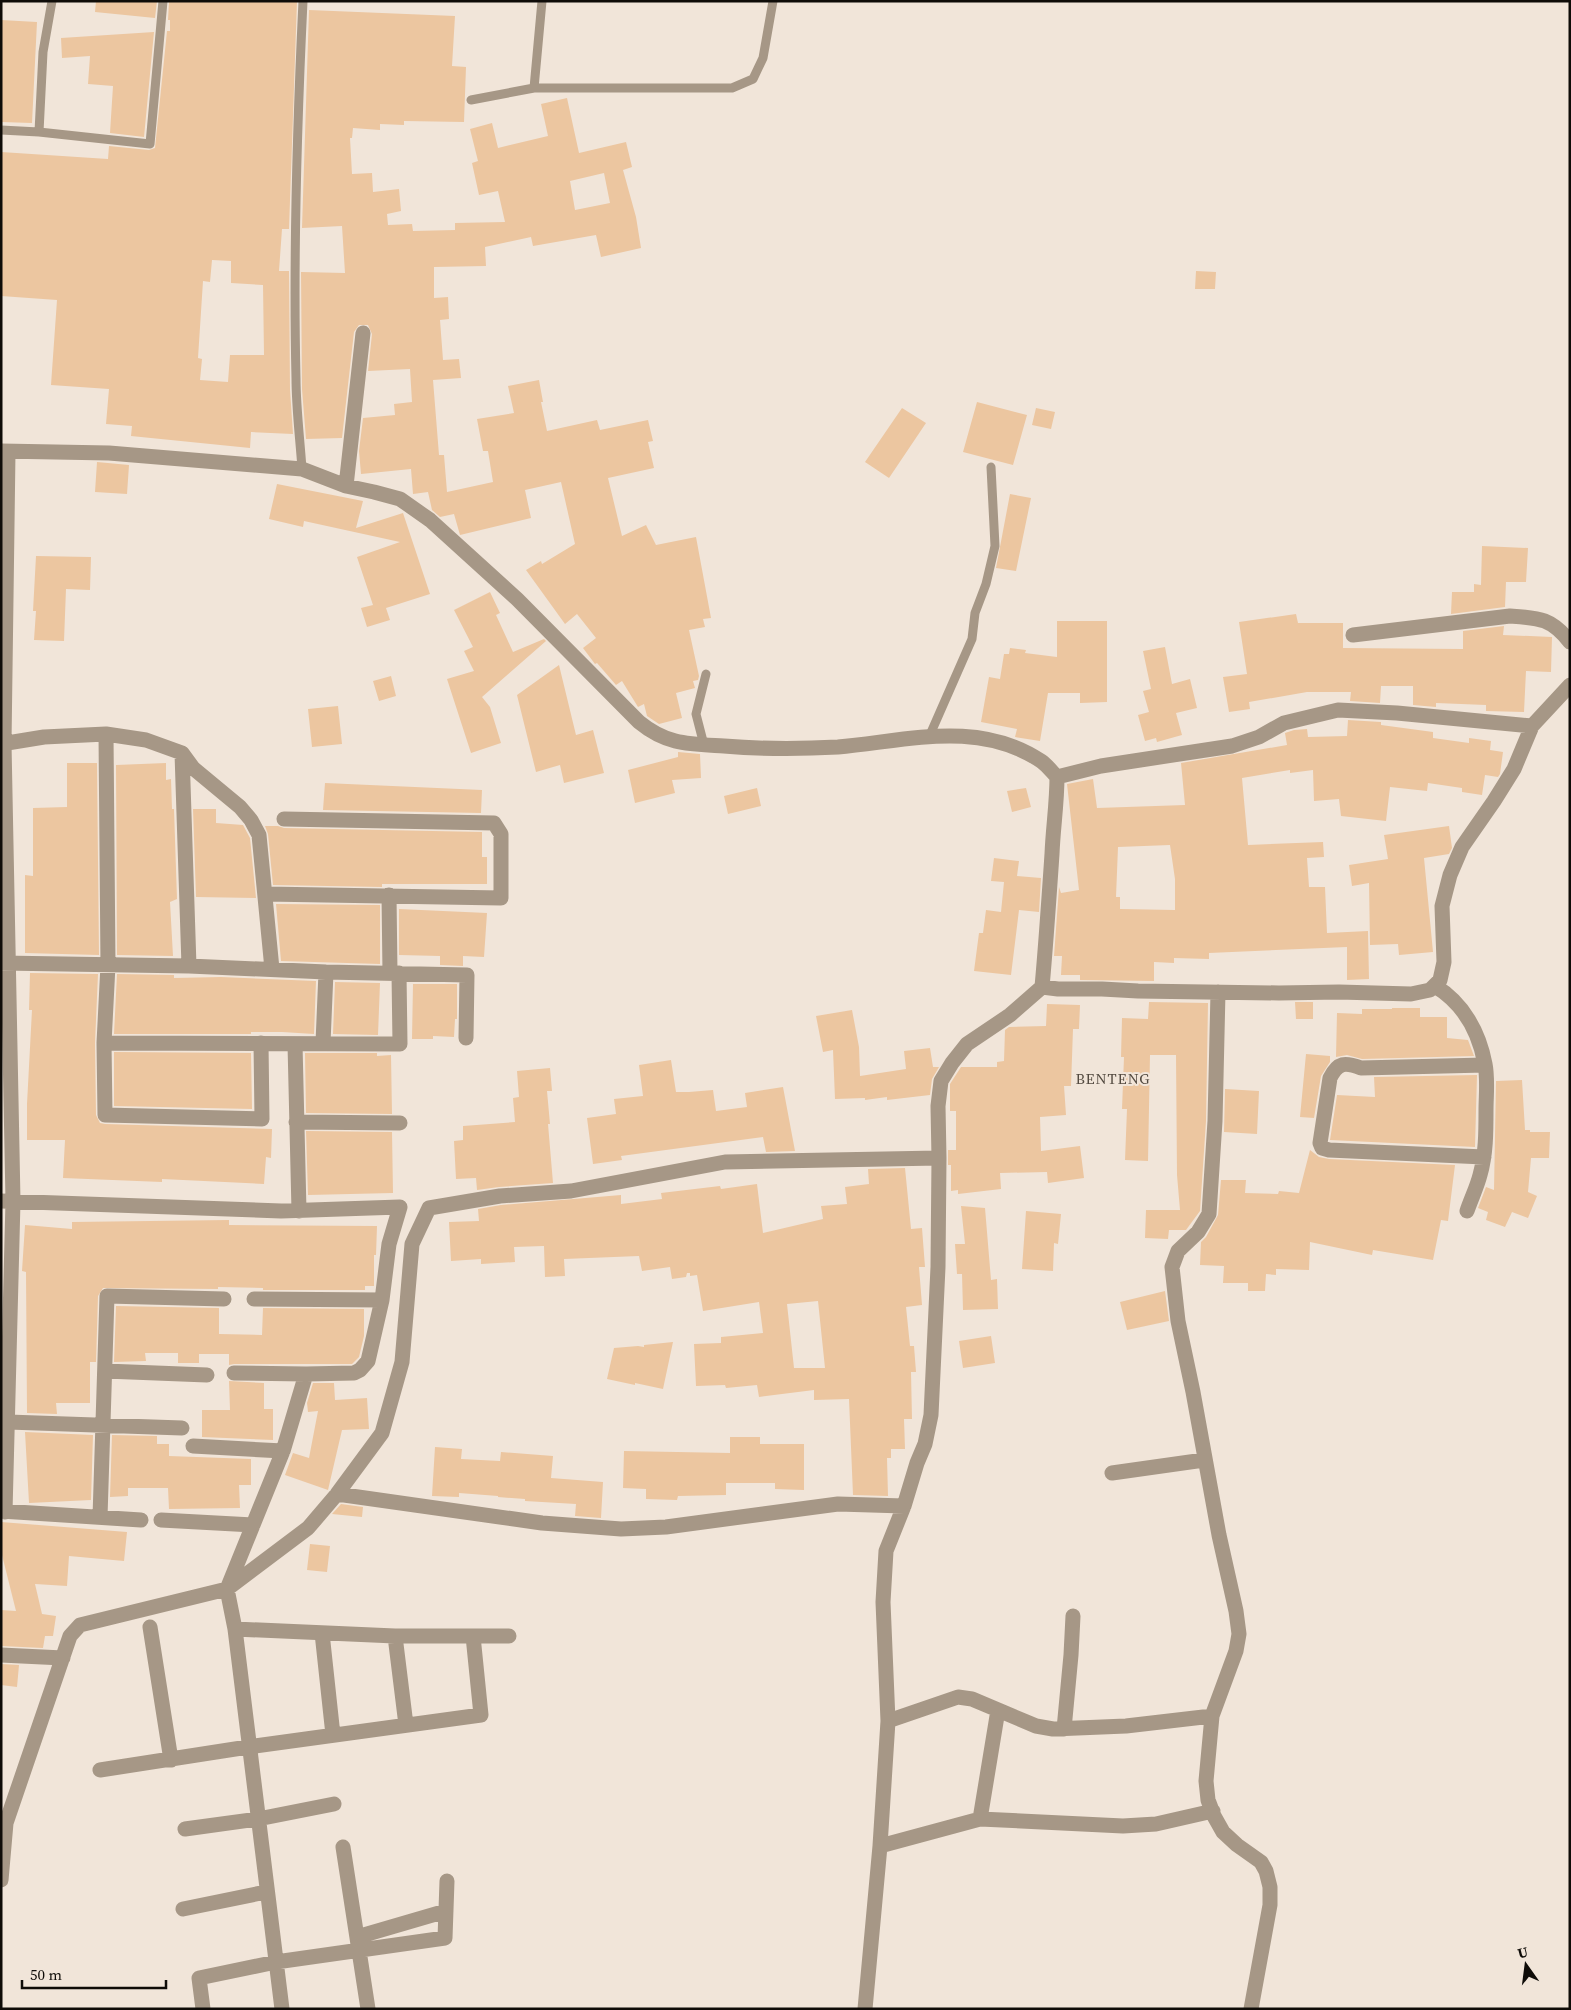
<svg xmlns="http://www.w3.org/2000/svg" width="1571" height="2010" font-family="'Source Serif 4',serif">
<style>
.building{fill:#ecc6a0;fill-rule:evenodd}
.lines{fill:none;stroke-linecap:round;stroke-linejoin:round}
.lane{stroke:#a69786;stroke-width:9}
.street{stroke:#a69786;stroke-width:15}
.labels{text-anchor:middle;stroke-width:4;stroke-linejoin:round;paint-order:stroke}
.quarter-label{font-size:15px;letter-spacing:1px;fill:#534a40;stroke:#f1e5d9}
</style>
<rect width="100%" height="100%" fill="#f1e5d9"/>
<path class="building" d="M96 1H157L155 18 95 12Z
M169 1H297L289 229H282L279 271H289L290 390 293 434 251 432 250 448 131 436 132 426 106 424 109 389 51 385 57 300 1 296V152L108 159 109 146 149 150 155 148 167 31H170V20H168ZM212 260 231 261V283L263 285 264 355H230L228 382 200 380 202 359 198 358 203 281 210 282Z
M309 10 455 16 452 66 466 67 464 122 404 121V125L380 124V130L353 128 352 138H350L352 174 372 173 373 192 399 189 401 211 387 214 388 225 412 224 413 231 455 230V223L505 222 498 191 479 195 472 163 478 161 470 129 492 123 498 148 548 136 541 104 567 98 579 153 626 142 632 167 623 170 636 217 641 248 601 257 596 235 533 246 531 237 485 247 486 266 434 267V298L448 297 449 319 440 320 443 360 459 359 461 378 433 380 439 455H444L447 492 493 482 488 451H483L477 419 514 413 508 386 539 380 543 402H541L547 431 597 420 600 430 648 420 653 441 648 442 654 468 608 478 622 536 646 525 656 545 696 537 711 618 703 619 705 627 689 630 699 676 698 680 693 681 695 688 676 693 682 718 659 724 647 716 644 704 638 707 622 681 616 685 597 663 595 664 583 648 596 638 577 614 565 624 526 570 541 561 542 564 575 544 561 482 525 490 531 518 460 535 454 514 440 517 432 510 428 492 413 494 411 469 361 474 359 451 363 418 395 415 394 404 412 402 410 369 368 371 372 334 368 325H359L354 332 342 438 306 439 302 389 301 272 345 273 342 226 302 228ZM604 173 610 203 575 210 570 181Z
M1 20 37 22 32 123 1 122Z
M154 32 144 137 110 133 113 86 88 84 90 56 62 58 61 38Z
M1196 271 1216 272 1215 289H1195Z
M977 402 1027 415 1013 465 963 452Z
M902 408 926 423 889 478 865 462Z
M1036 408 1055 412 1051 429 1032 425Z
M97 462 129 465 127 494 95 492Z
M277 484 363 501 356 528 403 513 430 594 386 608 390 620 367 627 361 608 373 605 357 557 400 542 304 521 303 527 269 519Z
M1010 494 1031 498 1016 571 996 568Z
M1482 546 1528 548 1526 582H1506L1505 607 1451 614 1452 592H1474V584L1481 585Z
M36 556 91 557 90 590 66 589 64 641 34 640 36 611H33Z
M490 592 500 613 496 615 513 652 544 639 546 641 482 697 490 707 501 743 471 753 447 679 474 671 464 651 473 647 454 610Z
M1296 614 1298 623H1343V648L1463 649V631L1504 626 1503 635 1552 637 1551 672 1526 671 1524 712 1486 711V705L1436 703V707L1413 705V686H1381L1380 703 1350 701 1351 692H1307L1249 702 1250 709 1229 712 1223 677 1247 674 1239 622Z
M1057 621H1107V702L1080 703V693H1048L1040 741 1015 737 1017 729 981 722 989 677 1000 679 1004 654H1009L1010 648 1026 650 1025 653 1057 657Z
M1165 647 1172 684 1190 679 1197 708 1176 713 1182 735 1157 742 1156 738 1145 741 1138 715 1149 712 1143 691 1151 689 1143 651Z
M559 665 576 735 593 730 604 773 564 783 560 765 536 772 517 695Z
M391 676 396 696 379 701 373 681Z
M338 706 342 744 312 747 308 709Z
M1348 720 1381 722V725L1433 732V738L1469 743V738L1491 741 1490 750 1503 752 1500 774 1498 777 1485 775 1482 795 1462 792V788L1428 783 1427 791 1390 787 1386 821 1341 816 1339 799 1314 801 1313 770 1290 773V770L1242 778 1248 845 1323 842 1324 857 1307 858 1309 887H1325L1327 933 1368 931 1369 979 1347 980V947L1209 953V959L1174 958V963L1154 962V981L1080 980V975H1061L1062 956H1054L1059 887 1061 893 1079 890 1067 784 1093 779 1097 808 1185 805 1181 763 1287 745 1285 733 1294 730 1307 729 1308 737 1347 736ZM1170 845 1175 879V910L1120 909V897H1116L1118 847Z
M678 752 700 754 701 778 672 780 675 793 635 803 628 770 678 757Z
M67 763H97V765L99 955 25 953V875L33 876V808L67 807Z
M166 763V780L171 779 172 809H174L177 899 170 902 173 956 117 955 116 765Z
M325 783 482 790 481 813 323 810Z
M757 788 761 806 728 814 724 796Z
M1026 788 1031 807 1012 812 1007 791Z
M193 809H216V823L243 825 250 838 256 898 196 897Z
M265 826H278L284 828 482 832V857H487V884H382V887L273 885 268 834Z
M1449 826 1452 848 1449 854 1424 858 1433 952 1399 955 1398 944 1370 945 1369 883 1352 886 1349 865 1388 859 1384 835Z
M994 858 1019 861 1017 876 1041 878 1039 912 1019 910 1011 975 974 971 979 933H983L986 910 1001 912 1004 882 991 881Z
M276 904 380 905V964L281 961Z
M399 909 487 913 484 957 463 956V966L440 965V956L399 955Z
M30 973 98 974 95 1043 96 1115 100 1123 105 1124 272 1129 271 1158 266 1157 264 1184 162 1179V1182L63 1178 65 1140H27V1104L32 1010H29Z
M117 974 174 975V978L221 977 316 981 314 1034 282 1032H251V1034H114Z
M335 982 380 983 378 1035 333 1034Z
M413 984H457V1019H455L454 1037 433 1036V1039H412Z
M1149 1002 1208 1003 1206 1121 1200 1211 1186 1230H1169L1168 1239 1145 1238 1146 1210H1180L1177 1175 1176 1055H1150L1148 1161 1125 1160 1127 1109H1122L1124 1057H1121L1122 1018 1148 1019Z
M1295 1002H1313V1019H1296Z
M1047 1004 1080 1005 1079 1029H1073L1071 1086H1064L1066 1115 1040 1117 1041 1151 1080 1146 1084 1178 1048 1183 1047 1172 1000 1173 1001 1189 958 1194V1190L951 1191V1165H948V1150H956V1111H950V1084L961 1067H997V1062L1004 1061 1005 1030 1009 1027 1046 1026Z
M1392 1008H1420V1017H1447V1038L1468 1040 1474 1056 1362 1059 1347 1055 1336 1057 1337 1013 1362 1014V1009H1392Z
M852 1010 859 1047 860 1076 906 1069 904 1051 930 1048 933 1067H939L932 1079 930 1095 887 1100V1097L865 1100V1098L835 1099 833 1050 823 1052 816 1016Z
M114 1052 251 1053 252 1109 114 1106Z
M305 1053H377V1056L391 1055 392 1114 306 1113Z
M1306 1054 1330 1056V1062L1321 1076 1314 1118 1300 1117Z
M671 1060 676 1092H689L713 1090 716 1111 747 1107 745 1093 783 1087 795 1151 766 1152 763 1137 621 1156 622 1160 593 1164 587 1118 616 1114 614 1099 643 1096 639 1065Z
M550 1068 552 1091H547L550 1124H548L553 1183 499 1187 477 1190 476 1178 456 1179 454 1141 463 1140V1126L515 1122 513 1098 519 1097 517 1071Z
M1477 1075 1475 1147 1330 1140 1337 1095 1375 1097 1374 1077Z
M1522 1080 1525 1130H1530V1132H1550L1549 1158H1531L1528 1192 1537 1196 1528 1218 1512 1212 1505 1227 1486 1220 1488 1212 1478 1208 1486 1187 1494 1190 1496 1081Z
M1225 1089 1259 1091 1257 1134 1224 1132Z
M306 1131 392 1132 393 1193 308 1195Z
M1310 1150 1319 1157 1329 1159 1455 1165 1448 1221 1441 1220 1433 1260 1373 1250 1372 1255 1310 1242 1309 1270 1276 1269V1275L1266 1274 1265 1291H1248V1283H1223L1224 1266 1200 1265 1201 1242 1206 1237 1218 1215 1221 1180H1246L1245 1193 1278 1194 1279 1191 1299 1193Z
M905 1168 911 1229 922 1228 925 1267H919L922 1305 906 1307 910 1346H914L916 1372H911L912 1419H904L905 1449H891V1458H887L888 1496 853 1495 849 1399 814 1400V1390L759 1397 757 1385 726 1388 725 1385 696 1386 694 1344 721 1343V1337L763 1333 759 1302 703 1311 697 1275 690 1276V1273H687L686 1277 672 1279 670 1267 642 1271 639 1256 564 1259 565 1276 545 1277 544 1246 514 1247 515 1262 481 1264V1259L451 1261 449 1222 479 1221 478 1209 501 1205 621 1195V1204L662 1199 661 1193 720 1186 721 1189 757 1184 763 1233 823 1219 821 1206 847 1204 845 1187 869 1184 868 1169ZM818 1301 825 1368H794L787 1304Z
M961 1206 985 1208 991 1280 997 1279 998 1309 963 1310 962 1274H957L955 1244H965Z
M1026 1211 1061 1214 1058 1244 1054 1243 1053 1271 1022 1269Z
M229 1220V1225L377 1226 376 1255H374V1286H365V1290H263V1288L218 1287V1289L103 1288 98 1296 96 1362H90V1403H56L57 1414 27 1413 26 1272 22 1271 25 1225 72 1229V1222Z
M1165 1291 1169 1321 1127 1330 1120 1302Z
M116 1306 219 1308V1334L262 1335 263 1308 364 1309V1336L359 1357 352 1364H234L229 1365V1354H199V1363H178V1353H145L146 1361 114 1362Z
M991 1336 995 1363 963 1368 959 1341Z
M673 1342 663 1389 635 1383V1385L607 1379 614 1348 638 1346 644 1347V1345Z
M229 1381 264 1383V1409H273V1440L202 1437V1410H230Z
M313 1383H334L335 1400 367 1398 369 1429 342 1430 328 1490 285 1475 293 1453 309 1458 318 1411 308 1412 307 1403Z
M25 1432 93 1435 91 1500 29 1503Z
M112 1435 157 1436V1444H169V1456L251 1459V1485H239L240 1508 169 1509 168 1488H128V1496L110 1497Z
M730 1437H760V1444H804V1490L775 1489V1483H726V1495L678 1496 677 1500 646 1499V1489L623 1488 624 1451 730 1453Z
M435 1447 462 1449 461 1459 500 1461 501 1452 553 1456 551 1478 603 1482 601 1518 575 1516 576 1504 525 1501V1499L498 1497V1496L459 1493V1497L432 1496Z
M341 1504 363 1507 362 1517 332 1514Z
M1 1522 127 1532 124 1561 69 1556 67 1586 35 1584 42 1614 56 1616 53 1636H45L43 1648 1 1646V1610L16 1611 1 1551Z
M310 1544 330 1546 327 1572 307 1570Z
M1 1664 19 1665 17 1687 1 1685Z"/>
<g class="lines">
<path class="lane" d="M534 88 542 1
M471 100 534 88H732L753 79 763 58 773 1
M1 130 39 132 150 144 163 1
M39 132 43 52 52 1
M302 469C300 439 296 408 296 378 293 253 297 126 303 1
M929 737 972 639 975 613 986 584 995 546 991 467
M704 745 696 714 706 674"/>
<path class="street" d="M1 451 109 453 302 469 346 486 374 492 400 499 430 520 517 599 639 722C667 745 689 744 724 746 760 749 802 749 838 747 907 741 978 719 1041 761 1047 765 1052 772 1057 777 1057 803 1053 828 1052 854 1049 898 1046 943 1042 987L1010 1015 967 1044 952 1063 941 1081 938 1106 939 1158 938 1267 931 1415 925 1444 917 1463 904 1506 886 1551 883 1602 888 1721 880 1846 865 2009
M346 486 363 333
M1353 635 1510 616C1539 618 1551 618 1570 642
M106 734 108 965 104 1043 105 1115 262 1119 261 1043
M1 744 44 737 106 734 146 740 182 753 193 768 240 807 251 820 259 835 272 969
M182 753 189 966
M1057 777 1101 766 1232 746 1259 737 1284 723 1338 710 1397 713 1532 726
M266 894 501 898V834L494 823 284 819
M389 895 390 973
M1 963 189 966 326 972 467 975 466 1038
M1435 986C1463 1003 1479 1032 1485 1064 1488 1079 1486 1096 1486 1110 1486 1132 1486 1154 1480 1175 1477 1187 1471 1199 1467 1211
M1042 987 1058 989H1102L1138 991 1279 993 1339 992 1411 994 1430 990 1440 980 1444 962 1442 906 1450 875 1462 847 1494 801 1514 769 1532 726 1570 685
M1218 992 1215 1121 1209 1214 1198 1232 1178 1251 1172 1267 1178 1321 1193 1392 1219 1535 1236 1611 1239 1634 1236 1651 1212 1716 1206 1781 1208 1800 1214 1816 1223 1832 1237 1845 1261 1862 1266 1871 1270 1887V1905L1251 2009
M104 1043 400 1044 399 973
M323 1043 326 972
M295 1044 299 1211
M296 1122 400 1123
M1484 1157 1329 1150 1322 1148 1320 1143 1330 1078C1338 1062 1345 1062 1361 1068L1485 1065
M1 1201 281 1211 400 1207 389 1244 382 1300 368 1361 360 1370 354 1373 306 1374 283 1451 227 1589 80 1625 70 1636 6 1823 1 1880
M254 1299 382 1300
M105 1371 207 1375
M234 1373 306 1374
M8 1422 182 1428
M193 1446 283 1451
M1112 1473 1204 1460
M337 1494 542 1523 621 1529 666 1527 838 1504 904 1506
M1 1511 141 1520
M5 1512 13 1201 4 743 8 452
M100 1517 107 1296 224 1299
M161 1520 253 1525
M150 1627 171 1760
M235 1629 395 1636H509
M322 1633 333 1735
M395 1636 406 1725
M1 1655 63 1658
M888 1721 958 1697 972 1699 1036 1726 1053 1729 1126 1726 1212 1716
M1064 1729 1071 1655 1073 1616
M100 1770 248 1747 481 1715 473 1636
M980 1819 998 1710
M185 1829 258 1819 334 1804
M880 1846 980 1819 1123 1826 1156 1824 1213 1811
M343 1847 368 2009
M183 1909 266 1892
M357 1937 446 1911
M203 2009 199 1978 276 1962 445 1938 447 1881
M282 2009 235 1629 227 1589 308 1528 337 1494 382 1433 402 1362 412 1244 429 1208 500 1196 571 1191 725 1162 939 1158"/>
</g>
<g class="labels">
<g class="quarter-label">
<text x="1113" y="1084">BENTENG</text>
</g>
</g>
<rect width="1571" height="2010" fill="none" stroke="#0f0c08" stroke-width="5"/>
<g transform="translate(1526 1965) rotate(346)" stroke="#f1e5d9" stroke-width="4" paint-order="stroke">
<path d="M0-4L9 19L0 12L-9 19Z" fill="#0f0c08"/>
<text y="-8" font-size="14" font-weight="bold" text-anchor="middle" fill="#0f0c08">U</text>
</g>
<path d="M22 1980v8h144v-8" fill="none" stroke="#0f0c08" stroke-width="2.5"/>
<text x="30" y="1980" font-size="15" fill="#0f0c08" stroke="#f1e5d9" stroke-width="4" paint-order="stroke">50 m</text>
</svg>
